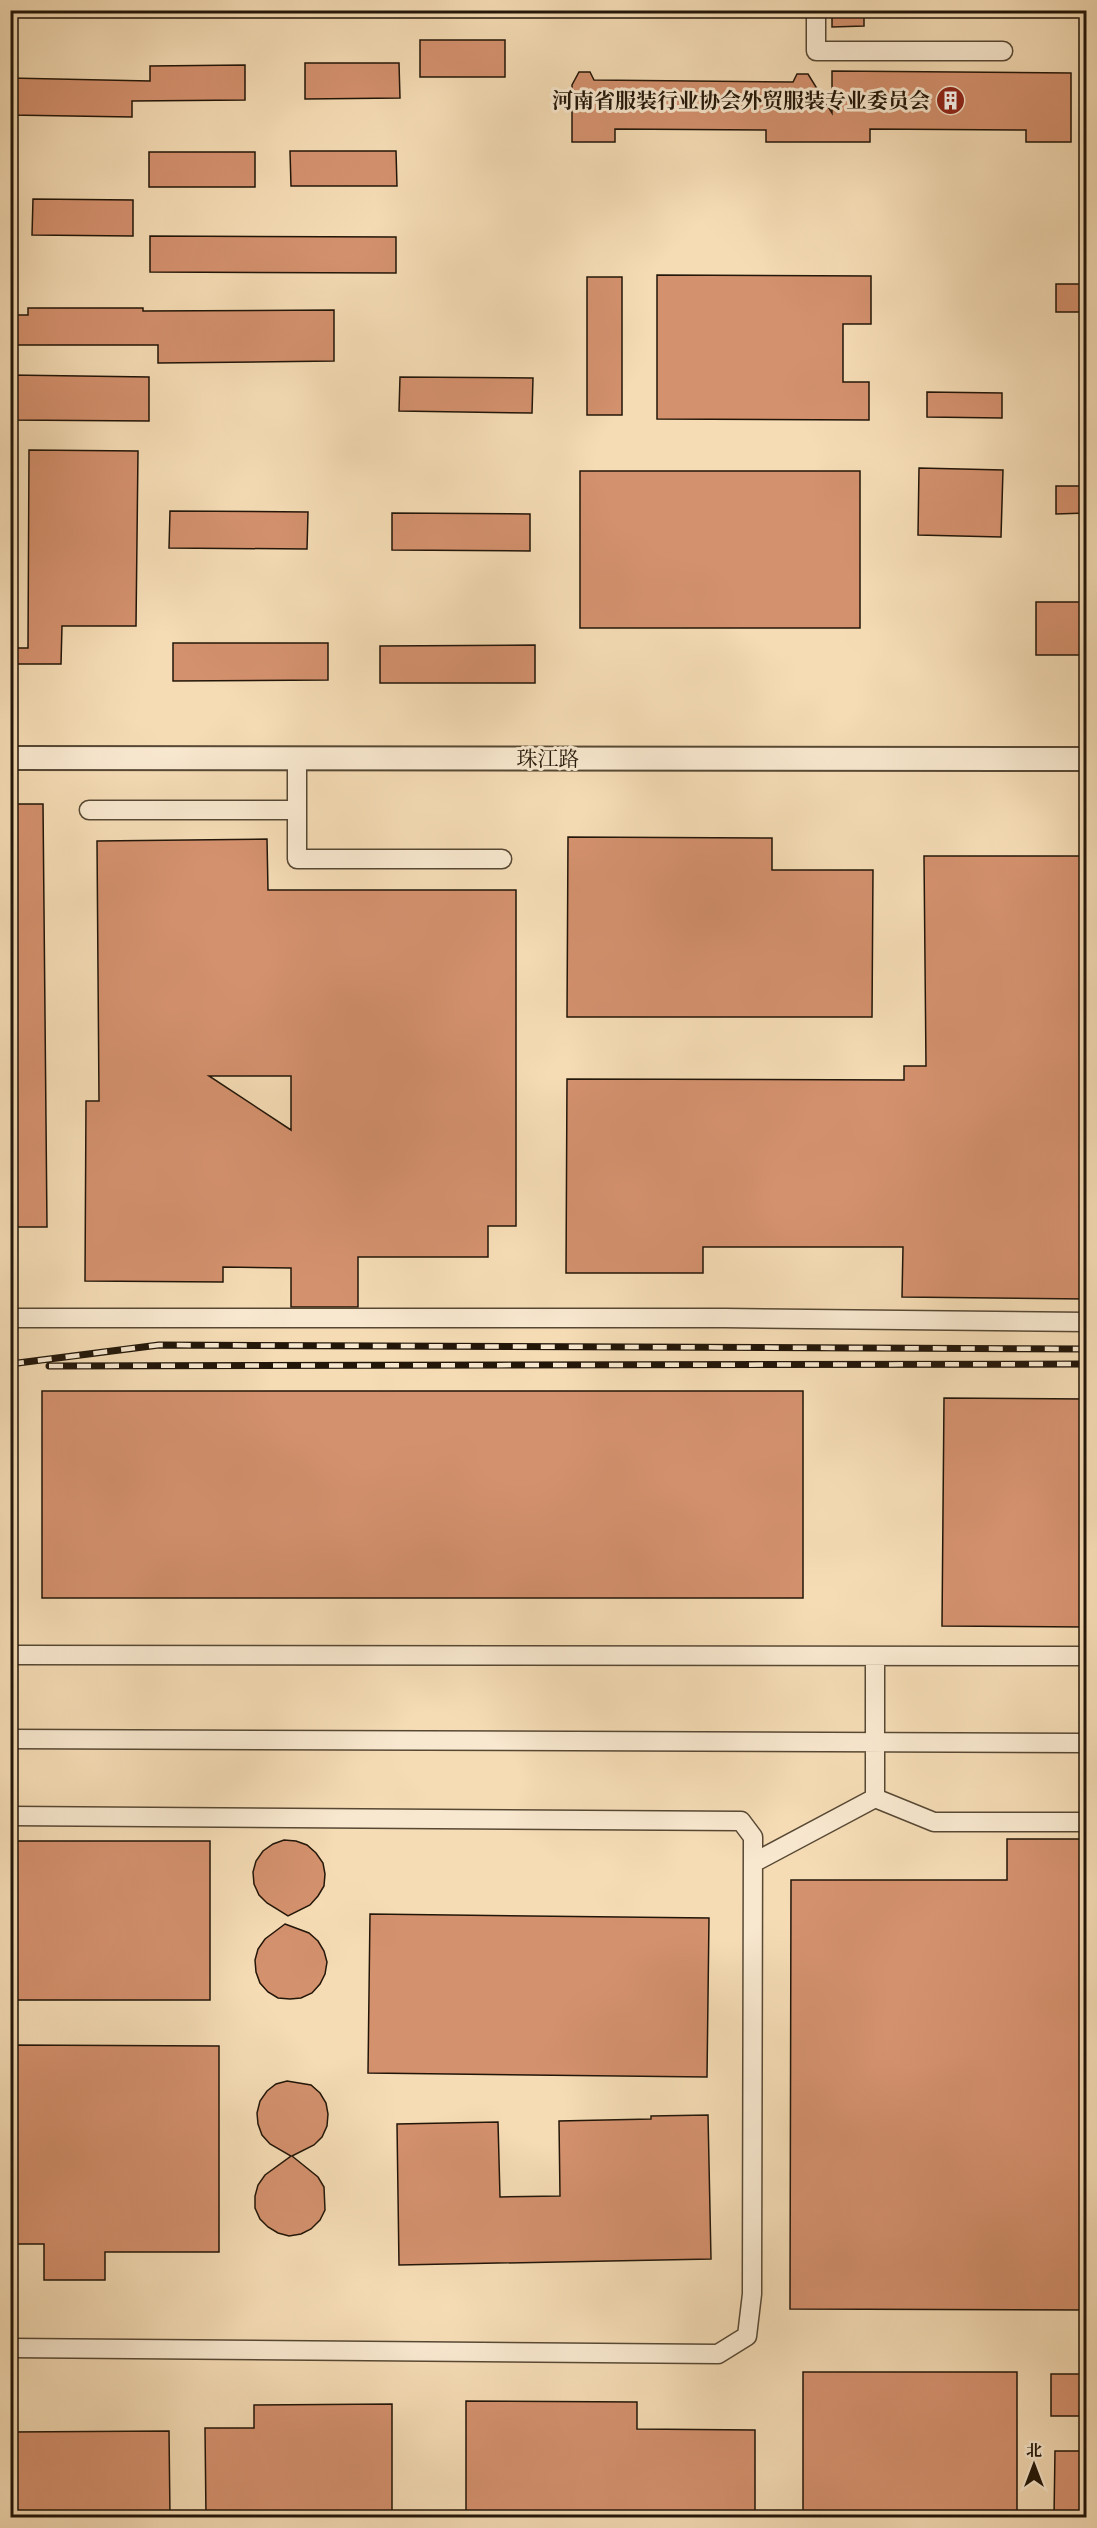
<svg xmlns="http://www.w3.org/2000/svg" width="1097" height="2528" font-family="'Libre Caslon Text','Noto Serif SC',serif">
<style>
.building{fill:#d4916e;stroke:#221609;stroke-width:1.5;fill-rule:evenodd}
.lines{fill:none;stroke-linecap:round;stroke-linejoin:round}
.minor-casing{stroke:#574834;stroke-width:21}
.tertiary-casing{stroke:#574834;stroke-width:26}
.minor{stroke:#f8e8cf;stroke-width:18}
.tertiary{stroke:#f8e8cf;stroke-width:22}
.rail-casing{stroke:#221609;stroke-width:7}
.rail{stroke:#f8e8cf;stroke-width:4.5;stroke-dasharray:14;stroke-linecap:butt}
.labels{text-anchor:middle;stroke-width:6;stroke-linejoin:round;paint-order:stroke}
.poi-label{font-size:21px;font-weight:bold;fill:#221609;stroke:#f8e8cf;text-anchor:end}
.street-label{font-size:21px;fill:#221609;stroke:#f8e8cf}
</style>
<rect width="100%" height="100%" fill="#f5dcb5"/>
<filter id="stains"><feTurbulence type="fractalNoise" baseFrequency=".00333" numOctaves="4"/><feColorMatrix values="0 0 0 0 .2 0 0 0 0 .09 0 0 0 0 .02 0 0 0 .5 -.17"/></filter>
<radialGradient id="worn" r=".72"><stop offset=".6" stop-color="#630" stop-opacity="0"/><stop offset="1" stop-color="#630" stop-opacity=".3"/></radialGradient>
<path class="building" d="M832 10H864V26L832 27Z
M420 40H505V77H420Z
M305 63H399L400 98 305 99Z
M245 65V100L132 101V117L10 115V78L150 81V66Z
M832 71 1071 73V142H1026V130L870 129V142H766V130L615 129V142H572V85L579 72H590L594 80 793 82 797 74H808L832 113Z
M290 151H396L397 186H291Z
M149 152H255V187H149Z
M33 199 133 200V236L32 235Z
M150 236 396 237V273L150 272Z
M657 275 871 276V324H843V382H869V420L657 419Z
M587 277H622V415H587Z
M1056 284H1086V312H1056Z
M28 308H143V311L334 310V361L158 363V345H10V315H28Z
M10 375 149 377V421L10 420Z
M400 377 533 378 532 413 399 411Z
M927 392 1002 393V418L927 417Z
M29 450 138 451 136 626H62L61 664H10V648H28Z
M919 468 1003 470 1001 537 918 535Z
M580 471H860V628H580Z
M1056 486H1086V513L1056 514Z
M170 511 308 512 307 549 169 548Z
M392 513 530 514V551L392 550Z
M1036 602H1086V655H1036Z
M173 643H328V680L173 681Z
M535 645V683H380V646Z
M10 804H43L47 1227H10Z
M568 837 772 838V870H873L872 1017H567Z
M267 839 268 890H516V1226H488V1257H358V1307H291V1268L223 1267V1282L85 1281 86 1101H99L97 841ZM209 1076H291V1130Z
M924 856H1086V1299L902 1297 903 1247H703V1273H566L567 1079 904 1080V1066H926Z
M42 1391H803V1598H42Z
M944 1398 1086 1399V1627L942 1626Z
M1007 1839H1086V2310L790 2309 791 1880H1007Z
M284 1840 296 1841 307 1845 316 1853 323 1863 325 1874 324 1886 318 1896 310 1905 288 1916 267 1903 259 1895 254 1884 253 1872 256 1861 263 1851 273 1844Z
M10 1841H210V2000H10Z
M370 1914 709 1918 707 2077 368 2073Z
M285 1924 309 1933 318 1941 324 1951 327 1962 325 1974 320 1984 312 1993 301 1998 290 1999 278 1998 268 1992 260 1983 256 1972 255 1960 258 1949 265 1939Z
M10 2045 219 2046V2252H105V2280H44V2244H10Z
M287 2081 311 2085 320 2093 326 2103 328 2114 327 2126 322 2137 314 2145 292 2156 318 2177 324 2187 325 2210 320 2220 311 2229 301 2234 289 2236 278 2233 268 2227 260 2219 255 2208V2196L258 2185 265 2175 291 2156 270 2144 262 2135 258 2124 257 2113 260 2101 267 2091 276 2084Z
M708 2115 711 2259 399 2265 397 2124 498 2122 500 2197 560 2196 559 2121 651 2119V2116Z
M803 2372H1017V2517H803Z
M1051 2374H1086V2416H1051Z
M466 2401 637 2402V2429L755 2430V2517H466Z
M392 2404V2517H206L205 2428H254V2405Z
M169 2431 170 2517H10V2432Z
M1055 2451H1086V2517H1054Z"/>
<g class="lines">
<defs>
<path id="minor" d="M816 10V51H1003
M297 759V859H502
M89 810H297
M10 1318H725L1086 1322
M10 1655 1086 1656
M10 1739 1086 1743
M875 1798 934 1822H1086
M10 1816 741 1821 753 1837 752 2294 747 2336 718 2354 10 2348
M753 1863 875 1798V1656"/>
<path id="tertiary" d="M10 758 1086 759"/>
</defs>
<use href="#minor" class="minor-casing"/>
<use href="#tertiary" class="tertiary-casing"/>
<use href="#minor" class="minor"/>
<use href="#tertiary" class="tertiary"/>
<defs>
<path id="rail" d="M10 1364 159 1345 1086 1349
M49 1366 1086 1364"/>
</defs>
<use href="#rail" class="rail-casing"/>
<use href="#rail" class="rail"/>
</g>
<defs>
<symbol id="building-disc" viewBox="-11 -11 22 22"><circle r="9.5" fill="#8f2418" stroke="#f8e8cf"/><path d="M-4-6H4V6H1V3H-1V6H-4ZM-2.5-4.3h1.7v1.8h-1.7ZM.8-4.3h1.7v1.8H.8ZM-2.5-1h1.7V.8h-1.7ZM.8-1h1.7V.8H.8Z" fill="#fff"/></symbol>
</defs>
<g fill-rule="evenodd">
<use href="#building-disc" x="934" y="84" width="33" height="33"/>
</g>
<g class="labels">
<g class="poi-label">
<text x="930" y="108">河南省服装行业协会外贸服装专业委员会</text>
</g>
<g class="street-label">
<text x="548" y="766">珠江路</text>
</g>
</g>
<rect width="1097" height="2528" fill="none" stroke="#f5dcb5" stroke-width="36"/>
<rect x="12" y="12" width="1073" height="2504" fill="none" stroke="#221609" stroke-width="3"/>
<rect x="18" y="18" width="1061" height="2492" fill="none" stroke="#221609" stroke-width="1.5"/>
<g transform="translate(1034 2465)" stroke="#f8e8cf" stroke-width="4.5" paint-order="stroke">
<path d="M0-4.5L10 22L0 15L-10 22Z" fill="#221609"/>
<text y="-9" font-size="16" font-weight="bold" text-anchor="middle" fill="#221609">北</text>
</g>
<rect width="100%" height="100%" filter="url(#stains)"/>
<rect width="100%" height="100%" fill="url(#worn)"/>
</svg>
